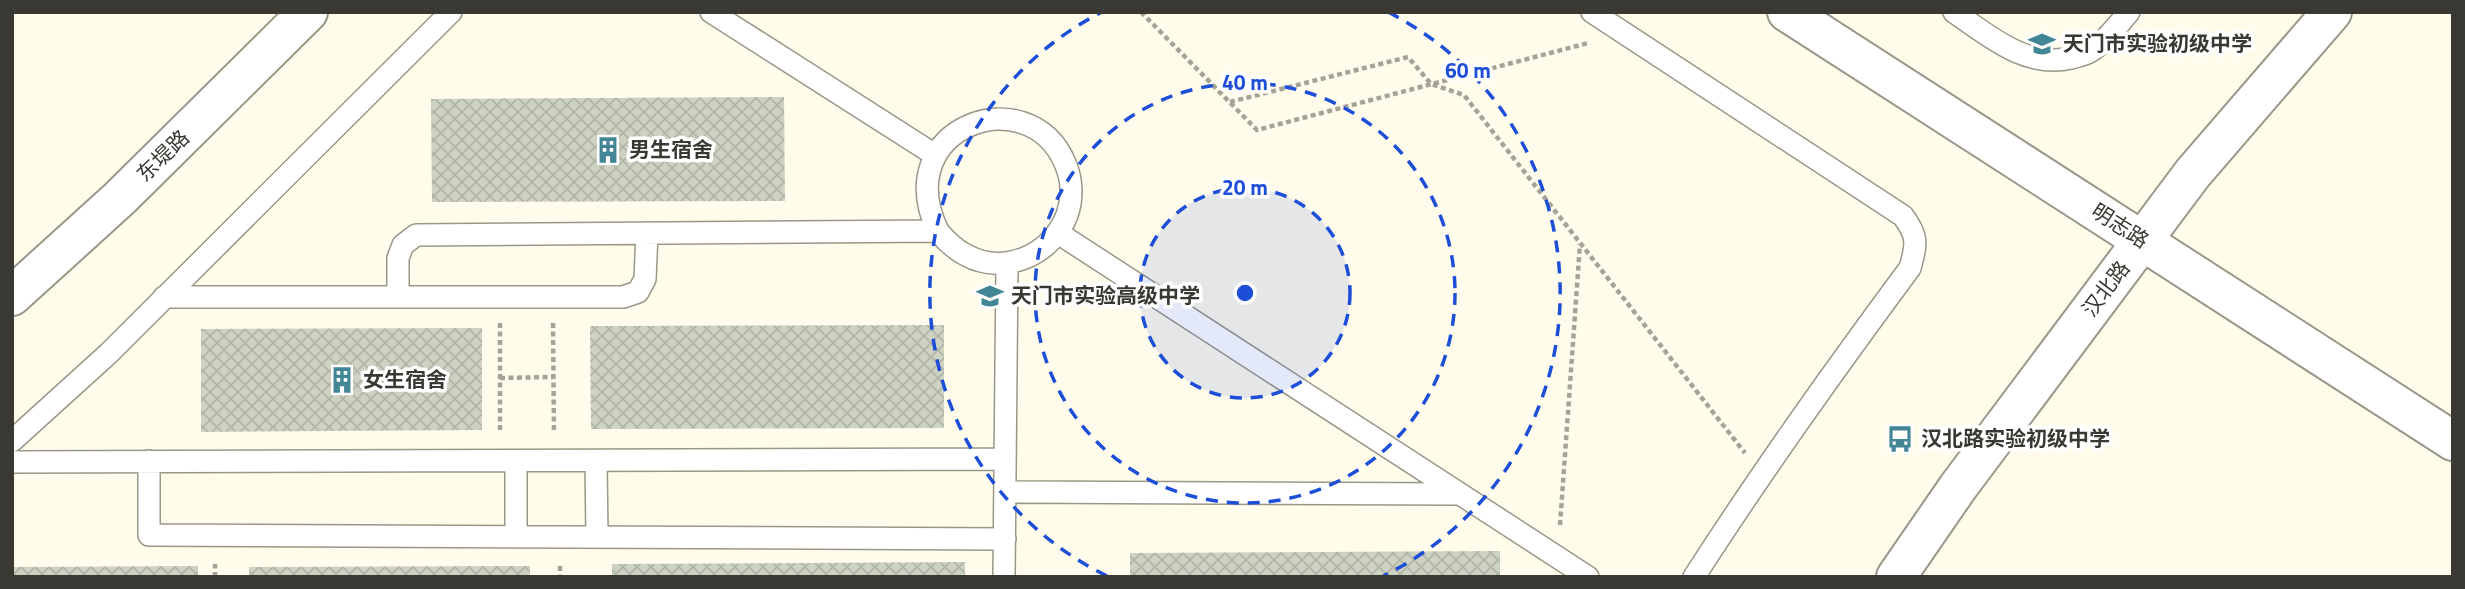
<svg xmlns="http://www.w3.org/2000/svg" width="2465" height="589" font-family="'Titillium Web','Noto Sans SC',sans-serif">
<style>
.building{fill:url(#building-cross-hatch)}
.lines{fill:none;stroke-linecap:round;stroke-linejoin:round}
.lane-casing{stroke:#9a9788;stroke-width:24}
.street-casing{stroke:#9a9788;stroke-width:42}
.secondary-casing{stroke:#9a9788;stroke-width:42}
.path{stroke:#a5a397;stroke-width:4.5;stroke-dasharray:5 3.5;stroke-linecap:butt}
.lane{stroke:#fff;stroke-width:21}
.street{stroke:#fff;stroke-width:38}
.secondary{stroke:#fff;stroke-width:38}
.ring{fill:none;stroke:#1d4ed8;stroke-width:3.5;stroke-dasharray:12 9}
.labels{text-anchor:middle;stroke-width:7;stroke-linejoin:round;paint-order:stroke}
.poi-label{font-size:21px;font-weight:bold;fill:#393832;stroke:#fff;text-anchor:start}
.street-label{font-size:21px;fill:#393832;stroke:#fff}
.centre{fill:#1d4ed8;stroke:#fff;stroke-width:3.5}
.ring-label{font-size:21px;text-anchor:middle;font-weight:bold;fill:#1d4ed8;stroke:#fff;stroke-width:7;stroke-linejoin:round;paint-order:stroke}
</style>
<defs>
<pattern id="building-cross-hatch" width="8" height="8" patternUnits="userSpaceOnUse" patternTransform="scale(1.75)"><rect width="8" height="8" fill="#cdd2c2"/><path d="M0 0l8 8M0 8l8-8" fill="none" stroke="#b1b5a7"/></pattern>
</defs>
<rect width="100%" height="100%" fill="#fffceb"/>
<path class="building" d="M784 97 785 201 432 202 431 99Z
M944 325V428L591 429 590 326Z
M482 328V430L201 432V329Z
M1500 551V577H1130V553Z
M965 562V577H612V564Z
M198 566V577H12V567Z
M530 566V577H249V567Z"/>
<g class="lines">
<defs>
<path id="lane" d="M711 12 935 155
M1592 12 1903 216C1918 236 1917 244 1910 268 1835 369 1762 471 1694 577
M1954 12C1988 35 2026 69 2071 58 2078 56 2085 55 2091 51 2106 41 2117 26 2129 12
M647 233 645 279 638 292 623 297H398V258L403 245 416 235 938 231C946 241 954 249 966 255 1004 276 1052 255 1067 215 1073 198 1072 179 1065 163 1028 77 888 127 938 231
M1058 233 1588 577
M164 297H398
M12 441 108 354 451 12
M149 461V535L1005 539
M516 461V537
M596 461 597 537
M12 462 1005 459
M1005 492 1458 494
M1004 577 1007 263"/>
<path id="street" d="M1787 12 2453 441
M12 296 120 198 308 12"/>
<path id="secondary" d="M1896 577 1958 487 2193 173 2332 12"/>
</defs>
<use href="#lane" class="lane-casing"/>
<use href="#street" class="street-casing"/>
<use href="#secondary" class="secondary-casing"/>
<path class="path" d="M1141 12 1257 130 1588 43
M1230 102 1408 57 1431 84 1464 95 1745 453
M500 323V433
M553 323 554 433
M500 378 554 377
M1560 525 1580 244
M560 566V577
M215 577V564"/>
<use href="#lane" class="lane"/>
<use href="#street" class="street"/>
<use href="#secondary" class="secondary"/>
</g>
<circle cx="1245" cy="293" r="105" fill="#1d4ed8" fill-opacity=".12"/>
<g class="ring">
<circle cx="1245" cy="293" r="105"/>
<circle cx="1245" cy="293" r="210"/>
<path d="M1107 576A315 315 0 0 1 1102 12M1388 12A315 315 0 0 1 1383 576"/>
</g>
<defs>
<symbol id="school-bare" viewBox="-9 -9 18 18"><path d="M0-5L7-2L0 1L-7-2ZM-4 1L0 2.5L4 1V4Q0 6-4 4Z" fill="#428595" stroke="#fff" stroke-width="2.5" paint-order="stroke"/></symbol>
<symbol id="building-bare" viewBox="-9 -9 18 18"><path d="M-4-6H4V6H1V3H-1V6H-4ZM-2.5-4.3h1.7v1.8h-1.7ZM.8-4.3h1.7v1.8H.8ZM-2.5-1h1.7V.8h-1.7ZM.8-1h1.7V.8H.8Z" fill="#428595" stroke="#fff" stroke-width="2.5" paint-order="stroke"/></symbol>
<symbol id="bus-bare" viewBox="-9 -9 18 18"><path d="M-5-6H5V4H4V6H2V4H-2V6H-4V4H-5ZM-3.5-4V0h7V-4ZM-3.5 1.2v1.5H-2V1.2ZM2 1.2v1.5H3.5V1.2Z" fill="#428595" stroke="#fff" stroke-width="2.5" paint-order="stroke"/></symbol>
</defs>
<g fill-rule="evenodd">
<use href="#school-bare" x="2023" y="25" width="38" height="38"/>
<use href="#building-bare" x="589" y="131" width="38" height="38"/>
<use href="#school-bare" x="971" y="277" width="38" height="38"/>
<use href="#building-bare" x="323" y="361" width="38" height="38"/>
<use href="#bus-bare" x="1881" y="420" width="38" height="38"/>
</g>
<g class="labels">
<g class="poi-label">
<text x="2063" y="51">天门市实验初级中学</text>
<text x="629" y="157">男生宿舍</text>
<text x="1011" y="303">天门市实验高级中学</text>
<text x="363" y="387">女生宿舍</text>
<text x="1921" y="446">汉北路实验初级中学</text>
</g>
<g class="street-label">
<text transform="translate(163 156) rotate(-44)" y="7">东堤路</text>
<text transform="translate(2120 226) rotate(33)" y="7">明志路</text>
<text transform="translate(2106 289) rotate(-53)" y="7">汉北路</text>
</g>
</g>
<circle cx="1245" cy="293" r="10" class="centre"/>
<g class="ring-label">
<text x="1468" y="78">60 m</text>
<text x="1245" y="90">40 m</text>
<text x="1245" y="195">20 m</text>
</g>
<rect width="2465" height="589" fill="none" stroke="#393832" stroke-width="28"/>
</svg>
